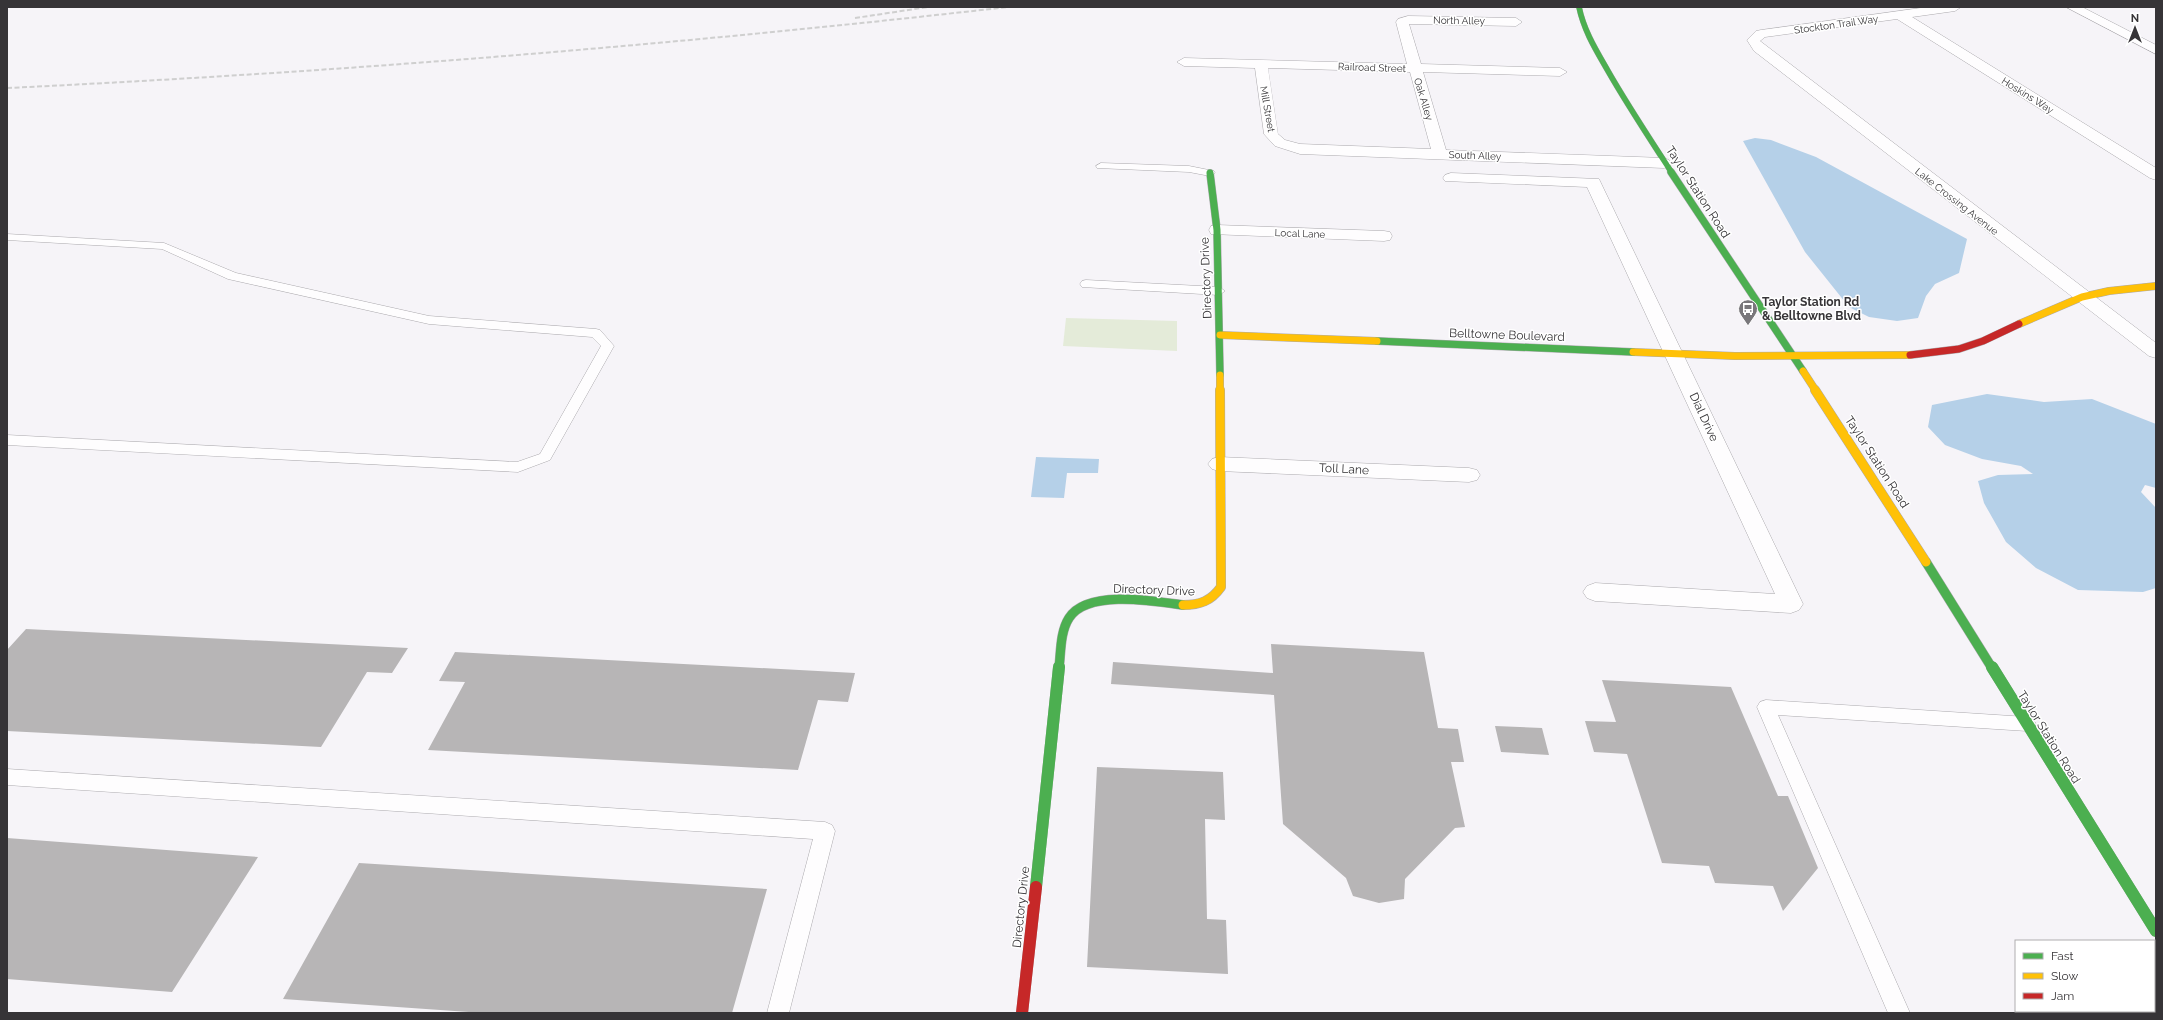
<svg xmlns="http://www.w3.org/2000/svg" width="2163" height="1020" font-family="Raleway,sans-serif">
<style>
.green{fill:#e4ebd9}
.water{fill:#b5d0e8}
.building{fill:#b7b5b6}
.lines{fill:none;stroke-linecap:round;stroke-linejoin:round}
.lane-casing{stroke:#aba9ad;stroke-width:1}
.street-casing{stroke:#aba9ad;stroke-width:1}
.fast-far3-casing{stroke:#aba9ad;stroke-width:6}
.fast-far2-casing{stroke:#aba9ad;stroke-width:8}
.fast-far1-casing{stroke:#aba9ad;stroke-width:10}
.fast-casing{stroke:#aba9ad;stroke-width:12}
.slow-far1-casing{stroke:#aba9ad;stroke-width:8}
.slow-casing{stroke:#aba9ad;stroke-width:10}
.jam-far1-casing{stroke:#aba9ad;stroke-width:8}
.jam-casing{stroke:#aba9ad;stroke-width:12}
.lane{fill:#fefdfe;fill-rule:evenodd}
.street{fill:#fefdfe;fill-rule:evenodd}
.fast-far3{stroke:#4caf50;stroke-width:5.5}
.fast-far2{stroke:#4caf50;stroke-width:7}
.fast-far1{stroke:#4caf50;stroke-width:9}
.fast{stroke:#4caf50;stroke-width:12}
.slow-far1{stroke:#ffc107;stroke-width:7}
.slow{stroke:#ffc107;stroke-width:9}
.jam-far1{stroke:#c62828;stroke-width:7}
.jam{stroke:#c62828;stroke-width:12}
.rail{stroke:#cfcfcf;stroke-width:2;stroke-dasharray:5 2.5;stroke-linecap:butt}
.labels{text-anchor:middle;stroke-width:3;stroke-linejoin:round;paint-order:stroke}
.far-street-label{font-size:10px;fill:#363437;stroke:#fff}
.street-label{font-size:12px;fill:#363437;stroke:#fff}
.poi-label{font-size:12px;font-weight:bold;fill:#363437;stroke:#fff;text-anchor:start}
</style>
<rect width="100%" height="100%" fill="#f6f4f8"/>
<path class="green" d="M1066 318 1177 321V351L1063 346Z"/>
<path class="water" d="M1755 138 1771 140 1816 157 1967 239 1959 273 1935 284 1926 296 1918 318 1897 321 1869 317 1849 307 1805 252 1743 141Z
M1987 394 2044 402 2092 399 2156 424V488L2145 485 2141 492 2156 508V588L2143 592 2078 590 2036 568 2006 542 1984 503 1978 481 1998 475 2033 474 2021 466 1982 459 1945 445 1928 427 1932 405Z
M1036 457 1099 459 1098 473H1067L1064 498 1031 497Z"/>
<path class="building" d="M26 629 408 648 392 673 367 672 321 747 7 731V650Z
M1271 644 1424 652 1438 728 1458 729 1464 762H1451L1465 827 1455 828 1405 879 1404 899 1379 903 1353 896 1346 878 1283 824 1274 695 1111 684 1113 662 1273 673Z
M455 652 855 673 848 702 818 700 798 770 428 750 465 682 439 681Z
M1602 680 1731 687 1778 796H1788L1818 868 1783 911 1773 886 1715 883 1709 866 1662 863 1627 754 1594 752 1585 721 1616 722Z
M1495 726 1542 728 1549 755 1501 752Z
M1097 767 1223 772 1225 820 1205 819 1207 919 1226 920 1228 974 1087 967Z
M7 838 258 857 172 992 7 979Z
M359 863 767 889 732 1013H483L283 999Z"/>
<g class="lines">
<defs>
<path id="lane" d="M1101 163 1189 166 1214 171 1215 173 1210 176 1189 172 1097 168 1096 166Z
M7 234 164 243 236 273 429 316 596 329 600 330 614 346 550 460 518 472 7 445V435L517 462 540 454 601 346 592 337 429 324 228 279 162 249 7 240Z
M1086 280 1219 287 1225 291 1219 295 1082 287 1080 284 1082 281Z
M1766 700 2027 717 2033 719 2036 724 2033 729 2027 731 1778 715 1910 1013H1888L1757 707 1760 702Z
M7 769 825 822 832 825 835 831 789 1013H767L813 839 7 785Z"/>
<path id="street" d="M1928 7H1961L1955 11 1912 17 2156 168V180L2150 178 1897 19 1765 37 1760 41 2156 343V358L2149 356 1754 51 1747 40 1756 31 1761 30Z
M2066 7H2082L2156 45V54Z
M1408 16 1516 18 1522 22 1516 26 1409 24 1421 64 1560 68 1567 72 1560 76 1423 72 1446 150 1664 158 1669 160 1672 163 1669 166 1664 168 1300 154 1275 146 1264 134 1255 68 1184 66 1177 62 1184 58 1407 64 1396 22 1398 19ZM1268 68 1410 72 1431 149 1300 144 1285 140 1278 134Z
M1451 173 1599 179 1803 604 1799 610 1791 613 1595 601 1587 598 1583 592 1587 586 1595 583 1775 594 1587 187 1445 181 1443 178 1445 175Z
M1217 225 1384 231 1390 232 1392 236 1390 240 1384 241 1211 234 1209 230 1211 226Z
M1219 457 1469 468 1477 470 1480 475 1477 480 1469 482 1219 471 1212 469 1208 464 1212 459Z"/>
<path id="fast-far3" d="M1579 7C1584 31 1596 50 1608 71 1628 106 1650 139 1672 173"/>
<path id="fast-far2" d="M1671 172 1803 371
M1210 173 1217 230 1220 375
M1377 341 1633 352"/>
<path id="fast-far1" d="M1926 562 1992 668
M1059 668C1061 652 1060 632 1069 618 1087 589 1155 601 1183 605"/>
<path id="fast" d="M1992 667 2156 931
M1036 887 1059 667"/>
<path id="slow-far1" d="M2019 324 2082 297 2109 291 2156 286
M1220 335 1377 341
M1633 352 1735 356 1910 355
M1803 371 1816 391
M1220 375V391"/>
<path id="slow" d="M1815 390 1926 562
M1183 605C1200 605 1211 601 1221 587L1220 390"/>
<path id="jam-far1" d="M1910 355 1959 349 1983 341 2019 324"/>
<path id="jam" d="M1022 1013 1036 887"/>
</defs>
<use href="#lane" class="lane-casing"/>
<use href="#street" class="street-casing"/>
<use href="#fast-far3" class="fast-far3-casing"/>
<use href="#fast-far2" class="fast-far2-casing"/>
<use href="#fast-far1" class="fast-far1-casing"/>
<use href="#fast" class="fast-casing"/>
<use href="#slow-far1" class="slow-far1-casing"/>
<use href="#slow" class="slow-casing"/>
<use href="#jam-far1" class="jam-far1-casing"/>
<use href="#jam" class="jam-casing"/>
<use href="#lane" class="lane"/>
<use href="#street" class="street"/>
<use href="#fast-far3" class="fast-far3"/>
<use href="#fast-far2" class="fast-far2"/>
<use href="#fast-far1" class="fast-far1"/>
<use href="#fast" class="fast"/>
<use href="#slow-far1" class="slow-far1"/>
<use href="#slow" class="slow"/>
<use href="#jam-far1" class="jam-far1"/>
<use href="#jam" class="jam"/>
<path class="rail" d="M855 18 928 7
M7 88C342 72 675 45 1008 7"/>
</g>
<defs>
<symbol id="bus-pin" viewBox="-11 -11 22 30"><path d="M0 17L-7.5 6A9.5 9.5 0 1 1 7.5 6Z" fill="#79777b" stroke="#fff"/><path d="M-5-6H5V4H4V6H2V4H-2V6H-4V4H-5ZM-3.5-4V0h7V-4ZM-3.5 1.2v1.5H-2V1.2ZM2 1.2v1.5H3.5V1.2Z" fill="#fff"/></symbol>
</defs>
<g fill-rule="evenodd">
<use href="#bus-pin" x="1737" y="298" width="22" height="30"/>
</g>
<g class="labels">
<g class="far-street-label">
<text transform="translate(1459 20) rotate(1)" y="4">North Alley</text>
<text transform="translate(1836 24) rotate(-8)" y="4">Stockton Trail Way</text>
<text transform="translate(1372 67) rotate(2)" y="4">Railroad Street</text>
<text transform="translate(2028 95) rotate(32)" y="4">Hoskins Way</text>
<text transform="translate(1424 99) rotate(73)" y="4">Oak Alley</text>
<text transform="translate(1268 109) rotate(80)" y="4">Mill Street</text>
<text transform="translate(1475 155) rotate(2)" y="4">South Alley</text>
<text transform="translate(1957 201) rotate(38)" y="4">Lake Crossing Avenue</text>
<text transform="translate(1300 233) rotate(2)" y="4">Local Lane</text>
</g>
<g class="street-label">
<text transform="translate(1698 192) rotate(57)" y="4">Taylor Station Road</text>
<text transform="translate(1206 278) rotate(-92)" y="4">Directory Drive</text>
<text transform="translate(1507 335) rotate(2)" y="4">Belltowne Boulevard</text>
<text transform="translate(1704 417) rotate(65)" y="4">Dial Drive</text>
<text transform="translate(1877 462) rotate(57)" y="4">Taylor Station Road</text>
<text transform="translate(1344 469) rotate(3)" y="4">Toll Lane</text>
<text transform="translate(1154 590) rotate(2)" y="4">Directory Drive</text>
<text transform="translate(2049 737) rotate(58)" y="4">Taylor Station Road</text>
<text transform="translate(1021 907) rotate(-84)" y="4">Directory Drive</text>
</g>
<g class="poi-label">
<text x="1762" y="306">Taylor Station Rd<tspan x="1762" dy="14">&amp; Belltowne Blvd</tspan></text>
</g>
</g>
<rect width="2163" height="1020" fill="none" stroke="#363437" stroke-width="16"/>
<rect x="2015" y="940" width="140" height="72" fill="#ffffff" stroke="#afaeaf"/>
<rect x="2023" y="953" width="20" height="6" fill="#4caf50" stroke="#afaeaf"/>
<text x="2051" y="960" font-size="12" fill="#363437">Fast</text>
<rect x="2023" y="973" width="20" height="6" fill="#ffc107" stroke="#afaeaf"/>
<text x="2051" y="980" font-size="12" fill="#363437">Slow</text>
<rect x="2023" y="993" width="20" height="6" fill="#c62828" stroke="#afaeaf"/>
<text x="2051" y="1000" font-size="12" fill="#363437">Jam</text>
<g transform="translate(2135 28)" stroke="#ffffff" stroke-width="3" paint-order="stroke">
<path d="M0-3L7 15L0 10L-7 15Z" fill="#363437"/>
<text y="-6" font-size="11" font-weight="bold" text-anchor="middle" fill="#363437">N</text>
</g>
</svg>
